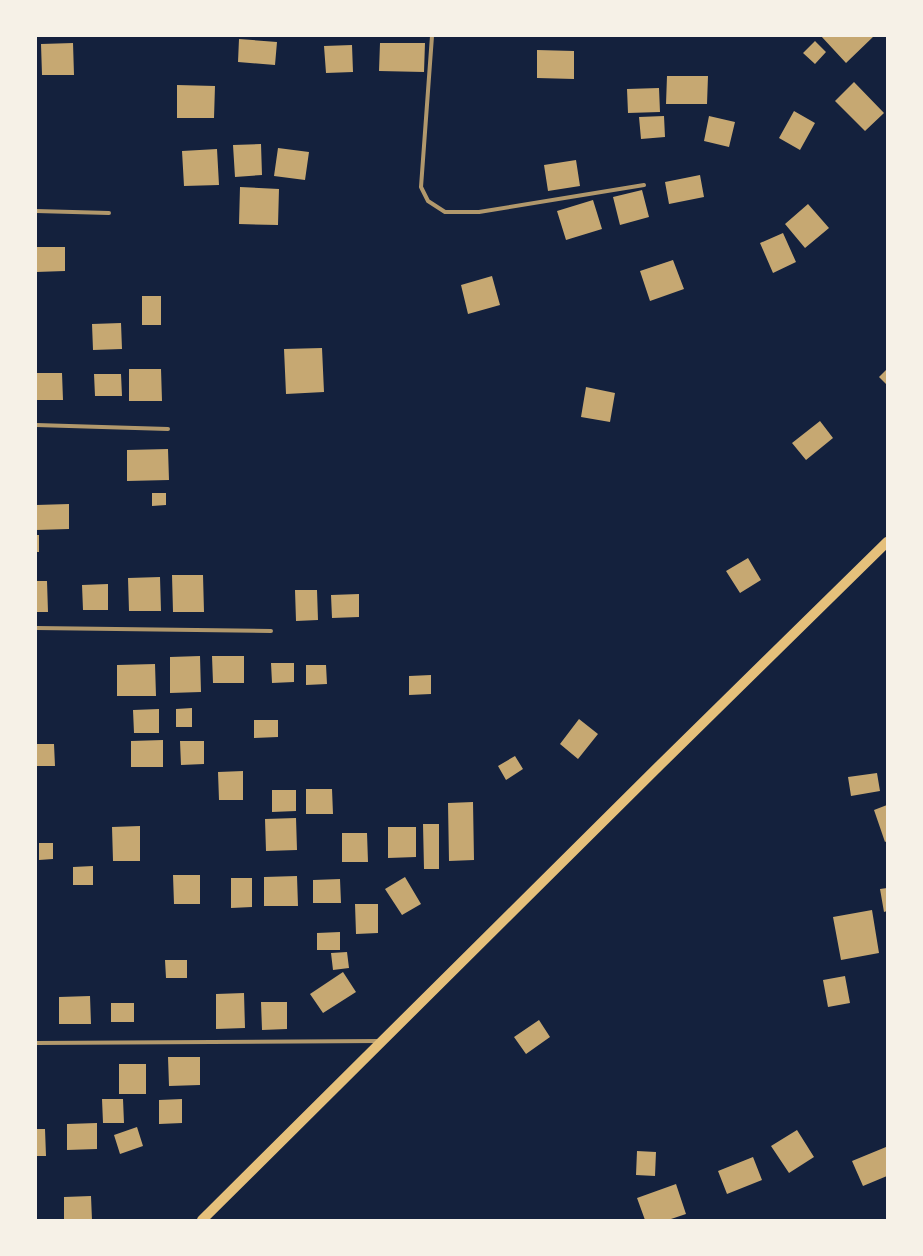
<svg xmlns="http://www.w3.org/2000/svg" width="923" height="1256" font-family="'Varela Round',sans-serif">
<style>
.building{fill:#c6a872}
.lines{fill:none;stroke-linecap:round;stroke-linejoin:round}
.minor{stroke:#b1986c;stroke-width:4}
.primary{stroke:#e5c07b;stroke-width:10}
</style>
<rect width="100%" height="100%" fill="#14213d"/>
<path class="building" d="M821 36H874L846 63Z
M239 39 277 42 275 65 238 62Z
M815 41 826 52 815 64 803 53Z
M73 43 74 75H42L41 44Z
M380 43H425L424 72 379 71Z
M352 45 353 72 326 73 324 46Z
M537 50 574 51V79L537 78Z
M667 76H708L707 104H666Z
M854 82 884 113 865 131 835 101Z
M177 85 215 86 214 118H177Z
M659 88 660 112 628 113 627 89Z
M794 111 815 123 800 150 779 138Z
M664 116 665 137 641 139 639 117Z
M709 116 735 122 729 147 704 141Z
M261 144 262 175 235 177 233 145Z
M278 148 309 152 305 180 274 176Z
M217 149 219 185 184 186 182 151Z
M576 160 580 186 548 191 544 165Z
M700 175 704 197 669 204 665 182Z
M240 187 279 189 278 225 239 224Z
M642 190 649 217 620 225 613 197Z
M593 200 602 229 566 240 557 211Z
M808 204 829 228 805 248 785 224Z
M783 233 796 262 773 273 760 243Z
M36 247H65V271L36 272Z
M673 260 684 289 650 301 640 271Z
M492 276 500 305 468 314 461 285Z
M142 296H161V325H142Z
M121 323 122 349 93 350 92 324Z
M322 348 324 392 286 394 284 349Z
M129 369H161L162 401H129Z
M887 369V385L879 377Z
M36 373H62L63 400H36Z
M94 374H121L122 396H95Z
M586 387 615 393 610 422 581 417Z
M820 421 833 438 806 460 792 443Z
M168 449 169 480 127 481V450Z
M152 493H166V505L152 506Z
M69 504V529L36 530V505Z
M36 535H39V552H36Z
M748 558 761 580 740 593 726 571Z
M172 575H203L204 612H173Z
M160 577 161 611H129L128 578Z
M36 581H47L48 612H36Z
M108 584V610H83L82 585Z
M295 590H317L318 620 296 621Z
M359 594V617L332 618 331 595Z
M200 656 201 692 170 693V657Z
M212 656H244V683H213Z
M271 663H294V682L272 683Z
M155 664 156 696H117V665Z
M306 665H326L327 684 306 685Z
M431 675V694L409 695V676Z
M192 708V727H176V709Z
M159 709V733H134L133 710Z
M579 719 598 734 578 759 560 744Z
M254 720H278V737L254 738Z
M163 740V767H131V741Z
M180 741H204V764L181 765Z
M36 744H54L55 766H36Z
M515 756 523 769 506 780 498 766Z
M243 771V800H219L218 772Z
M877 773 880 791 851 796 848 777Z
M306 789H332L333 814H306Z
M272 790H296V811L272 812Z
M473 802 474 860 449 861 448 803Z
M887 805V841L885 842 874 810Z
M296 818 297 850 266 851 265 819Z
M423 824H439V869H424Z
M140 826V861H113L112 827Z
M388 827H416V857L388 858Z
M342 833H367L368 862H342Z
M39 843H53V859L39 860Z
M93 866V885H73V867Z
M173 875H200V904H174Z
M297 876 298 906H264V877Z
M405 877 421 904 402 915 385 889Z
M231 878H252V907L231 908Z
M340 879 341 903H313V880Z
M887 888V911L884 912 880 889Z
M355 904H378V933L356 934Z
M872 910 879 953 841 960 833 917Z
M340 932V950H317V933Z
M347 952 349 968 333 970 331 953Z
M165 960H187V978H166Z
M343 972 356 992 323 1013 310 994Z
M845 976 850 1003 828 1007 823 980Z
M244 993 245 1028 216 1029V994Z
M90 996 91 1024H59V997Z
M261 1002H287V1029L262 1030Z
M111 1003H134V1022H111Z
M539 1020 550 1037 526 1054 514 1037Z
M168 1057H200V1085L169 1086Z
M119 1064H146V1094H119Z
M102 1099H123L124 1123H103Z
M182 1099V1123L159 1124V1100Z
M97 1123V1149L67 1150V1124Z
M137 1127 143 1146 120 1154 114 1135Z
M36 1129H45L46 1156H36Z
M797 1130 814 1157 789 1173 771 1146Z
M886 1147 887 1176 863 1186 852 1161Z
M637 1151 656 1152 655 1176 636 1175Z
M753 1157 762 1180 727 1194 718 1171Z
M676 1184 686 1214 668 1220H645L637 1198Z
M91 1196 92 1220H64V1197Z"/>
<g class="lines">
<path class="minor" d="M432 36 421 187 428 201 445 212H479L644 185
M36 211 109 213
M36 425 168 429
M36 628 271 631
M36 1043 380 1041"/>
<path class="primary" d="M202 1220 660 765 887 542"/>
</g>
<rect width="923" height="1256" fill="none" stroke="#f6f1e7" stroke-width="74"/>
</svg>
